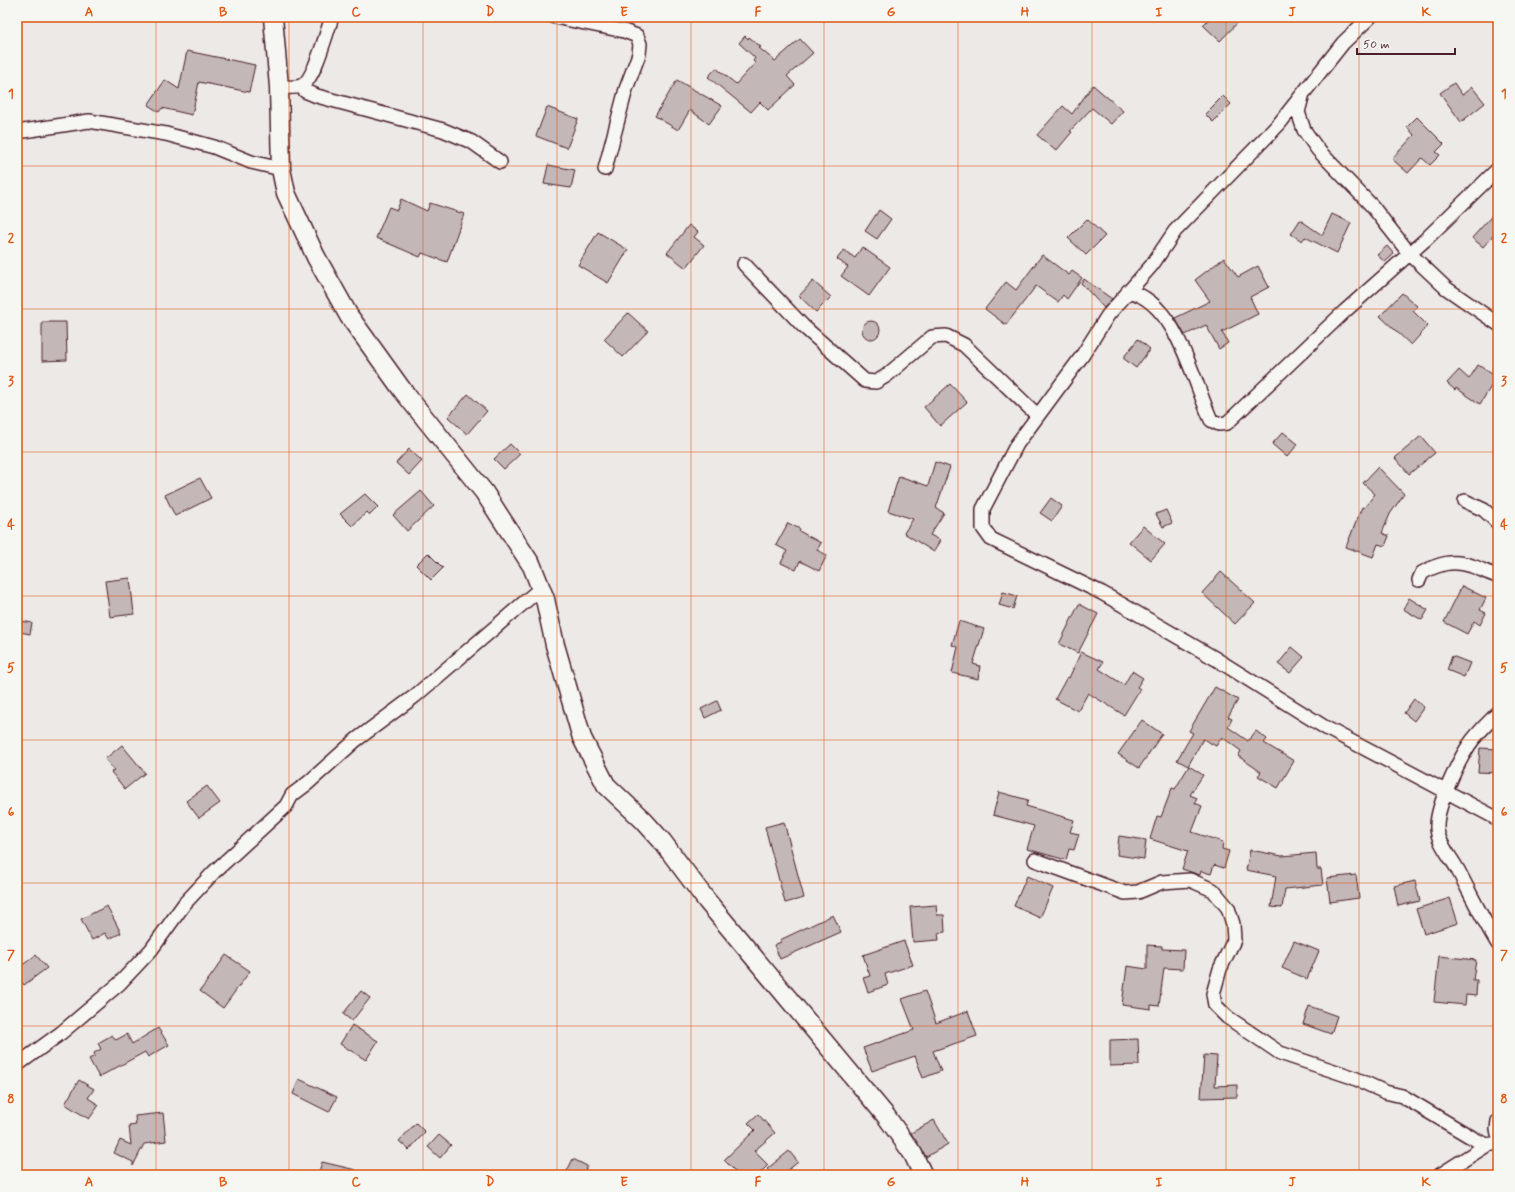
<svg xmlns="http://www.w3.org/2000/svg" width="1515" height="1192" font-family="Mynerve,sans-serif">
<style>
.building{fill:#c4b7b7;stroke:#4a1f2b}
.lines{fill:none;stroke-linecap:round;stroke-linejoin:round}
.street-casing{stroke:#4a1f2b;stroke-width:16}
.secondary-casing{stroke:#4a1f2b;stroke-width:21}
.street{stroke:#f6f6f2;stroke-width:13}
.secondary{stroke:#f6f6f2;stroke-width:18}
.grid{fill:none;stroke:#e0560e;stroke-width:1;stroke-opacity:0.55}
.neatline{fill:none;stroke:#e0560e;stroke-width:1.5}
.grid-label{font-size:13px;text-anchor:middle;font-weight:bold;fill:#e0560e}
</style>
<rect width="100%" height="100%" fill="#ece9e6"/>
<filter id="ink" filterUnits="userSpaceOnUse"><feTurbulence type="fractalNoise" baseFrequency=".025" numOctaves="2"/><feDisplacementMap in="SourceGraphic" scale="8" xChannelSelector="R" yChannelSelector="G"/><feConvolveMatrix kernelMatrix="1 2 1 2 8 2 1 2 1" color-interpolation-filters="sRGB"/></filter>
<g filter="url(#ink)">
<path class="building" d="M1211 17H1243L1220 41 1203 25Z
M745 36 748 39 749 37 761 47 759 48 775 61 800 39 813 53 787 76 795 85 768 110 760 102 751 112 708 77 716 68 736 84 755 63 753 61 755 58 739 43Z
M187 51 255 65 249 92 199 82 192 115 162 108 159 112 148 105 165 80 179 89Z
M677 80 722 106 709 124 690 110 678 130 655 116Z
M1454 83 1462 95 1472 87 1485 103 1461 122 1440 93Z
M1093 85 1123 111 1111 124 1092 108 1070 131 1072 132 1056 151 1037 135 1063 106 1072 114Z
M1223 96 1231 104 1213 122 1205 114Z
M547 107 578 119 567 148 536 136Z
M1417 117 1444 144 1436 152 1440 155 1430 165 1422 158 1408 173 1392 159 1414 135 1407 127Z
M548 165 575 170 571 188 544 184Z
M401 199 427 211 430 203 464 214 447 262 422 253 420 257 376 238 389 207 397 210Z
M1498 209V230L1483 247 1472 238Z
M879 210 891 219 877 239 865 231Z
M1332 214 1351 223 1337 253 1305 237 1302 241 1291 234 1300 220 1322 235Z
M1087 219 1105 236 1086 255 1068 238Z
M689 225 698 232 694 237 704 245 686 268 667 253Z
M598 232 628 250 608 283 578 265Z
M1387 246 1394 254 1385 262 1377 255Z
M862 247 890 267 869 296 841 276 848 267 837 259 844 250 855 258Z
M1042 255 1069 275 1072 271 1082 278 1067 299 1063 295 1058 302 1036 286 1006 325 985 309 1006 282 1016 290Z
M1224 258 1238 277 1258 266 1269 287 1250 297 1258 314 1222 332 1228 343 1219 349 1206 325 1185 335 1175 318 1210 301 1195 280Z
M1084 279 1112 299 1104 308 1081 283Z
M813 281 831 297 816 312 799 296Z
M1402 293 1417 306 1413 311 1428 326 1411 345 1380 316Z
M628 313 648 331 623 357 604 339Z
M862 330a9 9 0 1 1 18 0a9 9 0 1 1-18 0Z
M42 322H66L67 360 42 361Z
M1138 339 1150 349 1136 368 1123 358Z
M1478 365 1497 377 1480 404 1456 388 1455 390 1447 383 1459 370 1469 379Z
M950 384 967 402 940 426 924 407Z
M468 394 487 411 467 434 448 417Z
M1283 432 1298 444 1287 457 1272 444Z
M1421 436 1435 453 1409 474 1395 458Z
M510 444 520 454 504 469 494 459Z
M409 449 422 461 409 475 396 463Z
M935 462 950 467 936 508 944 513 930 535 940 540 934 552 904 533 913 519 888 511 899 476 928 486Z
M1378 467 1404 494 1390 514 1382 533 1389 536 1385 546 1378 544 1373 557 1346 547 1362 507 1364 508 1375 494 1363 483Z
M200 478 211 498 175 516 165 495Z
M421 491 434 506 407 531 393 515Z
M365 494 378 507 370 515 367 512 352 526 340 514Z
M1051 498 1062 506 1052 521 1040 513Z
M1166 510 1172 523 1163 527 1156 514Z
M788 523 800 529 799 531 821 543 817 550 827 555 819 571 800 561 796 570 781 563 787 551 776 545Z
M1143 526 1165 544 1151 560 1129 542Z
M428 553 443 568 431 580 416 565Z
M1221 572 1255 603 1235 624 1202 593Z
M130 578 134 614 110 617 105 581Z
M1462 586 1486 598 1480 610 1486 613 1480 625 1474 621 1467 634 1444 622Z
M1003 592 1017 596 1013 609 999 605Z
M1409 598 1428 610 1422 620 1403 609Z
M1079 604 1098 614 1078 653 1059 644Z
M22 621 32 623 30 634 20 632Z
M959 621 984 629 973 664 980 666 978 679 952 673 958 647 952 645Z
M1292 647 1304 657 1290 673 1278 664Z
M1081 652 1103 662 1099 669 1124 685 1132 671 1143 678 1137 687 1140 689 1124 715 1088 693 1078 711 1055 699 1067 677 1069 678Z
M1452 656 1470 663 1464 677 1447 670Z
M1215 687 1238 700 1228 717 1232 719 1228 727 1248 741 1256 731 1267 739 1264 743 1294 761 1278 788 1258 776 1261 772 1238 756 1241 751 1222 737 1216 746 1203 739 1188 766 1177 760 1193 733 1189 731Z
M1414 699 1424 707 1414 721 1404 713Z
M717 701 721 710 705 718 701 709Z
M1142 720 1162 734 1139 768 1118 754Z
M122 745 145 773 125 789 111 772 114 770 105 759Z
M1480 748 1498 749V773L1478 772Z
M1189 766 1203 775 1190 795 1197 798 1195 803 1202 806 1192 832 1223 842 1222 849 1229 851 1224 868 1214 865 1211 874 1201 871 1200 875 1182 869 1188 851 1150 839 1157 816 1161 817 1172 788 1175 789Z
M207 786 220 803 199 818 186 801Z
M999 792 1028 800 1026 806 1074 820 1070 832 1079 834 1074 850 1069 849 1066 860 1027 849 1034 826 993 815Z
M784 822 804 898 785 903 765 827Z
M1119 836 1146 840 1144 859 1117 855Z
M1250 850 1282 856 1316 853 1317 869H1321L1323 885 1285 889 1282 908 1271 907 1276 876 1246 870Z
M1356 875 1359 898 1330 902 1327 878Z
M1027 876 1053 888 1040 918 1014 906Z
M1415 881 1420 901 1398 906 1394 886Z
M1450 898 1458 923 1424 934 1416 909Z
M936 905 937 915H944L945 932 938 933 939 940 913 942 910 907Z
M107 906 121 933 109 939 105 933 92 940 81 919Z
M833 915 841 932 780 959 774 945 781 942 780 940Z
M904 941 913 965 885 974 888 985 868 992 863 978 870 976 863 955Z
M1294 941 1319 951 1307 979 1282 968Z
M1147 945 1162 946V949L1184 950 1183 969 1164 968 1159 1006 1151 1005V1009L1122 1005 1127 966 1147 969Z
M36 955 47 968 24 985 17 977V969Z
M226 955 250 971 223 1008 200 991Z
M1439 956 1476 960 1473 980H1477L1476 996 1466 995 1465 1005 1434 1002Z
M361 991 370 998 352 1021 343 1014Z
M925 991 936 1023 968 1011 977 1036 933 1051 941 1071 923 1078 915 1056 872 1071 863 1048 914 1030 902 999Z
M1309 1006 1337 1016 1331 1034 1303 1024Z
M352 1025 378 1041 366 1060 340 1044Z
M158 1028 169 1045 148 1057 145 1052 99 1077 89 1059 95 1056 94 1053 101 1049 98 1043 112 1035 116 1040 127 1034 132 1044Z
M1138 1039 1139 1065 1110 1066V1040Z
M1204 1055 1217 1056 1215 1086 1237 1085V1097L1201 1098Z
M299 1079 337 1097 329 1112 293 1094Z
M79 1080 94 1089 88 1098 99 1105 89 1119 65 1104Z
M163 1113 166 1141 144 1144 133 1166V1162L114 1153 120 1140 131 1145 129 1126 136 1125 135 1116Z
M758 1114 775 1133 754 1151 768 1165 758 1175H739L724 1160 755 1130 748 1123Z
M934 1120 948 1144 926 1157 911 1133Z
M416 1123 425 1132 409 1150 399 1141Z
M439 1135 451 1145 440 1158 428 1147Z
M789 1151 798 1162 782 1175H772L767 1169Z
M573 1159 587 1166 583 1175H565Z
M322 1162 356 1170 355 1175H318Z"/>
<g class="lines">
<defs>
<path id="street" d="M555 17 624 31 637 36 640 44 639 54 626 89 605 169
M1370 17 1343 43 1279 124 1175 231 1152 265 1108 315 1082 356 1017 444 983 509V528L991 539 1102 593 1216 659 1326 728 1498 819
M301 86 305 91 317 96 443 130 472 142 500 162
M279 87C285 87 295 88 301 86 314 81 327 31 332 17
M1302 97 1298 112 1304 130 1318 150 1372 206 1409 253 1446 288 1498 324
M17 132 89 121 166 134 214 147 251 162 281 169
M744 264 803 326 865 381 876 382 886 376 932 337 946 336 964 345 1037 415
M1128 291C1177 302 1193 381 1211 420L1219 424 1227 423 1345 311 1425 240 1498 169
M1465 501 1484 510 1498 523
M1419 580 1422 573C1438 564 1453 559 1472 566 1481 569 1489 574 1498 576
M1498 713C1488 723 1477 733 1469 745 1458 762 1437 805 1437 826 1436 841 1452 858 1459 872 1472 897 1483 920 1498 944
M1035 860 1125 893 1138 892 1162 882 1190 880 1213 890 1228 908 1233 924 1234 940 1220 969 1213 994 1215 1005 1227 1017 1280 1053 1352 1077 1385 1092 1402 1096 1476 1140 1487 1145 1498 1143
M17 1065 61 1033 119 984 151 950 185 903 214 872 286 806 292 795 308 783 356 740 415 696 541 588
M1498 1121 1497 1129 1498 1134
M1440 1175 1487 1145"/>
<path id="secondary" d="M273 17 279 87 281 169 286 193 316 257 349 316 403 391 484 492 532 566 545 599 555 645 582 738 606 785 644 821 662 841 707 901 886 1116 913 1154 923 1175"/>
</defs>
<use href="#street" class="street-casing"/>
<use href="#secondary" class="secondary-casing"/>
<use href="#street" class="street"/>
<use href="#secondary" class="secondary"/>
</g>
</g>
<path class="grid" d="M156 17V1175M289 17V1175M423 17V1175M557 17V1175M691 17V1175M824 17V1175M958 17V1175M1092 17V1175M1226 17V1175M1359 17V1175M17 166H1498M17 309H1498M17 452H1498M17 596H1498M17 740H1498M17 883H1498M17 1026H1498"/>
<rect width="1515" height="1192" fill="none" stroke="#f6f6f2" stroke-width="44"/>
<path d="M1357 48v6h98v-6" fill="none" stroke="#4a1f2b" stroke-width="2"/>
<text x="1363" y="48" font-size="12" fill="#4a1f2b" stroke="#f6f6f2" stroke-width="3" paint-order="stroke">50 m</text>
<rect x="22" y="22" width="1471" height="1148" class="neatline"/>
<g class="grid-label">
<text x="89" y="16">A</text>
<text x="223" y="16">B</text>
<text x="356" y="16">C</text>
<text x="490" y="16">D</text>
<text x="624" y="16">E</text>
<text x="758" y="16">F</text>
<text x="891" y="16">G</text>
<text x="1025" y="16">H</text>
<text x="1159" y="16">I</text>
<text x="1292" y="16">J</text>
<text x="1426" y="16">K</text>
<text x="11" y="98">1</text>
<text x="1504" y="98">1</text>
<text x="11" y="242">2</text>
<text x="1504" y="242">2</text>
<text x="11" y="385">3</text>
<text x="1504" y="385">3</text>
<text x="11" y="529">4</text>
<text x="1504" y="529">4</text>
<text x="11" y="672">5</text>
<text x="1504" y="672">5</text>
<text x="11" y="816">6</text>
<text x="1504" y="816">6</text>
<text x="11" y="959">7</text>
<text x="1504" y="959">7</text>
<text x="11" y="1103">8</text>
<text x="1504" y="1103">8</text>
<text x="89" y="1186">A</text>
<text x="223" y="1186">B</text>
<text x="356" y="1186">C</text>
<text x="490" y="1186">D</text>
<text x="624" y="1186">E</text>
<text x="758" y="1186">F</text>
<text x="891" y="1186">G</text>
<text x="1025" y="1186">H</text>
<text x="1159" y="1186">I</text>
<text x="1292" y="1186">J</text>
<text x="1426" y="1186">K</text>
</g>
</svg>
